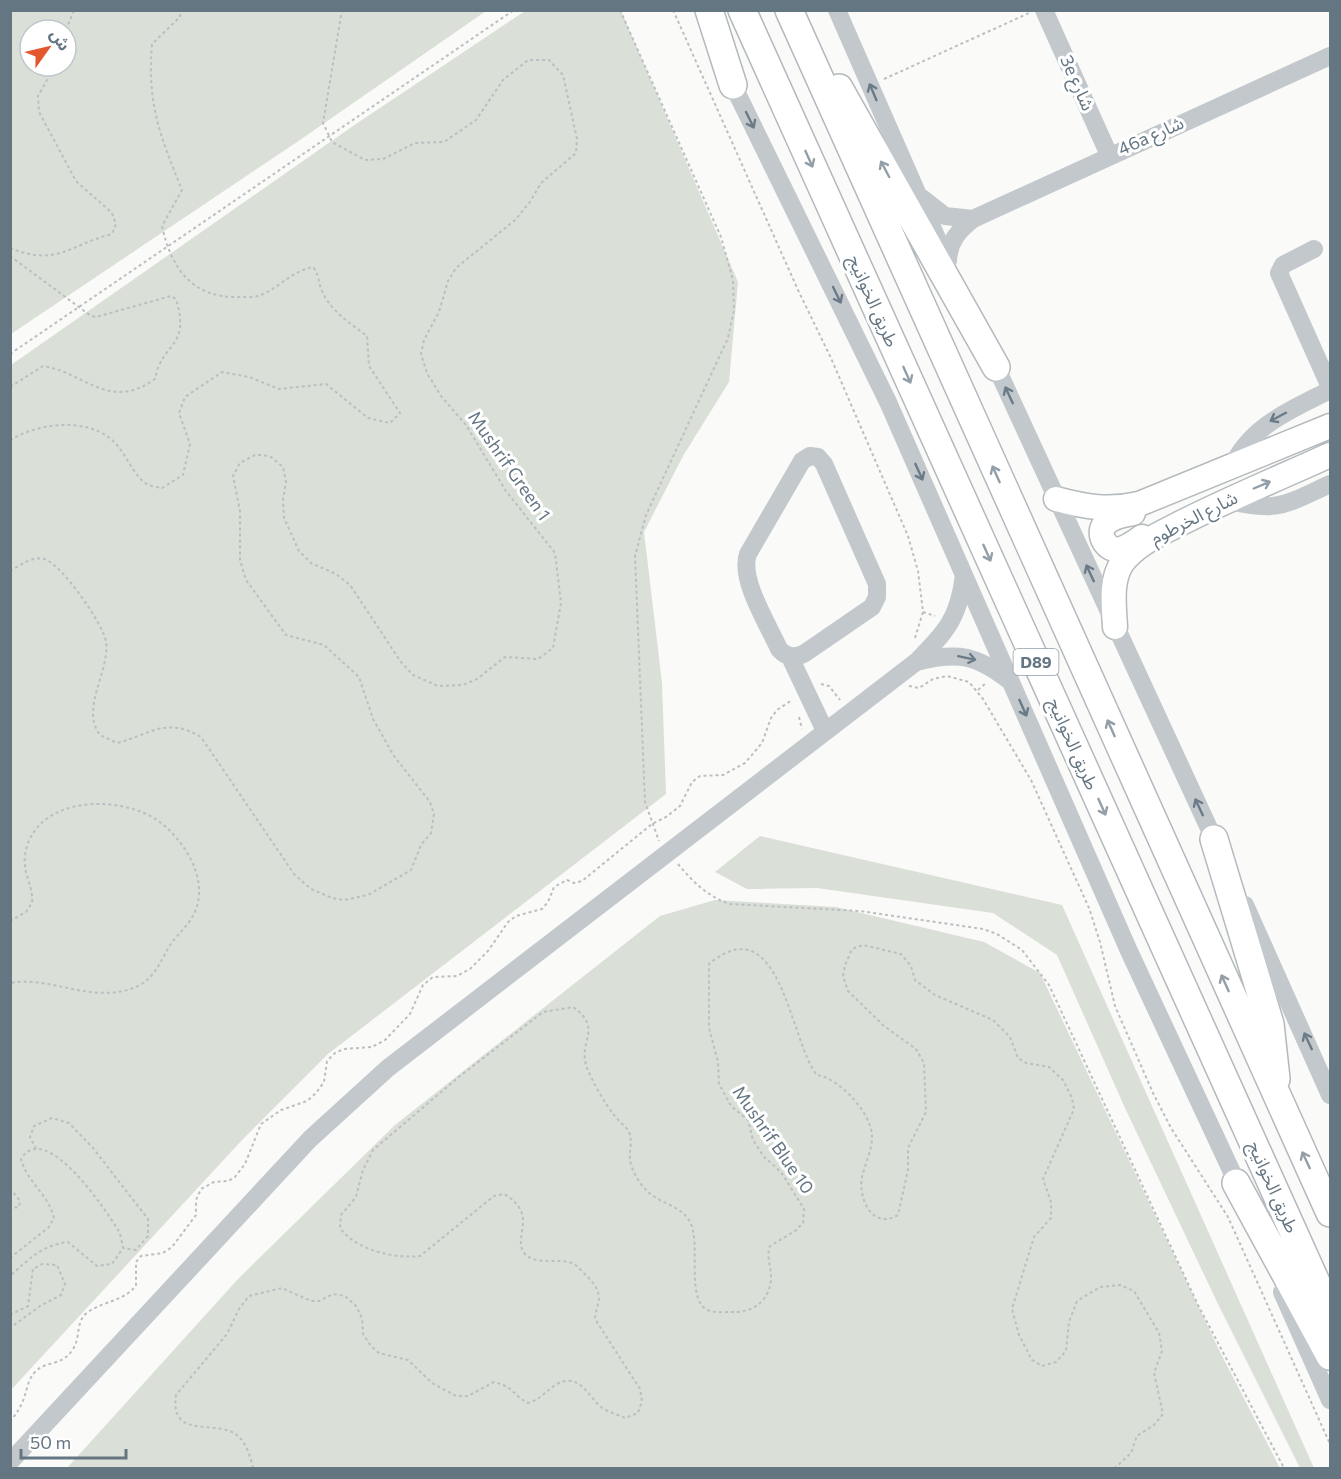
<svg xmlns="http://www.w3.org/2000/svg" width="1341" height="1479" font-family="Commissioner,'Noto Sans Arabic',sans-serif">
<style>
.green{fill:#dadfd7;fill-rule:evenodd}
.lines{fill:none;stroke-linecap:round;stroke-linejoin:round}
.major-casing{stroke:#b5babe;stroke-width:27}
.highway-casing{stroke:#b4b9bd;stroke-width:30}
.path{stroke:#bbbfc2;stroke-width:2;stroke-dasharray:3 3;stroke-linecap:butt}
.minor{stroke:#c3c8cc;stroke-width:18}
.major{stroke:#fff;stroke-width:24}
.highway{stroke:#fff;stroke-width:27}
.oneway{stroke:#6a7a87}
.oneway2{stroke:#939fa8}
.labels{text-anchor:middle;stroke-width:6;stroke-linejoin:round;paint-order:stroke}
.shield{fill:#fff;stroke:#939fa8;stroke-width:1.5}
.shield-label{font-size:16px;font-weight:bold;fill:#657683}
.street-label{font-size:18px;fill:#657683;stroke:#fff}
</style>
<rect width="100%" height="100%" fill="#fafaf8"/>
<path class="green" d="M11 10H485L486 11 297 142 11 334ZM30 30H66V66H30Z
M525 11H621L738 282 729 382 683 456 644 532 662 683 666 794 328 1054 242 1140 11 1390V365L353 126Z
M760 836 1062 905 1314 1468H1300L1218 1304 1125 1108 1057 955 993 913 817 888 747 889 715 872Z
M715 900 836 907 984 942 1040 973 1221 1354 1280 1468H67L238 1279 395 1125 660 916Z"/>
<g class="lines">
<defs>
<path id="major" d="M1056 499C1086 507 1109 511 1139 504L1330 426
M1133 513C1124 515 1112 516 1105 524 1096 534 1107 553 1121 549 1128 547 1136 541 1142 537
M1115 627C1114 607 1110 581 1122 563 1137 543 1162 533 1183 522 1231 498 1281 477 1330 455"/>
<path id="highway" d="M709 10 733 85
M742 10 1330 1313
M789 10 1330 1213
M839 88 996 367
M1214 839 1270 1024 1276 1079
M1236 1183 1330 1356"/>
</defs>
<use href="#major" class="major-casing"/>
<use href="#highway" class="highway-casing"/>
<path class="path" d="M620 10 721 237 733 280 734 310 728 338 646 515 635 556 645 802 659 841
M673 10 798 290 830 356 908 536 918 571 923 612 915 638
M66 30 74 10
M884 79 1029 13
M10 248C57 267 69 245 112 234L116 224 112 213 76 181 39 112 38 96 55 66
M10 256 91 316 96 317 171 296 176 299C191 349 162 341 155 379 109 412 84 372 43 366L10 387
M10 354 514 10
M10 440C37 424 80 418 107 436 124 447 130 471 145 483 149 486 157 487 162 488L183 475 190 444 179 413 185 397 222 372 249 377 279 389 326 384 368 418 390 423 400 413 369 366 367 336C351 324 332 312 323 293 318 284 320 276 313 267 292 271 280 287 261 295 254 298 245 297 238 297 192 298 171 268 162 226L182 190C160 136 147 104 152 44L180 17 181 10
M10 571C21 565 32 556 44 559 61 563 104 625 106 642 110 672 80 708 100 735L117 743C149 735 166 716 201 737L294 874 311 889 332 898 344 900 368 895 411 870 421 845 431 833 434 814 430 802 394 756 373 719 359 677 324 645 286 635 246 580 240 560V511L233 476 240 463 255 455H263L271 457 283 467 286 482 283 500 284 518 299 551 311 563 336 574 350 585 401 662 413 675 438 686 463 685 477 679 505 657 538 659 553 648 561 603 555 553 506 491 466 425 441 396 427 373 421 354 424 340 439 312 448 281 456 268 515 220 530 202 541 183 576 153 577 139 563 75 549 60H528L503 80 476 120 444 142 415 143 383 159 365 160 332 142 323 123 342 10
M923 612 935 616
M821 684 829 686 840 700
M909 686 919 688 933 679 947 676 969 682 983 699 1031 780 1089 908 1100 942 1115 1006 1153 1093 1171 1128 1228 1217 1330 1444
M978 690 986 683
M799 717 802 729
M678 864C692 881 708 897 730 904L860 911 983 929 997 934 1022 950 1049 985 1198 1305 1284 1468
M10 921 26 912 32 903C34 883 19 872 27 846 43 796 119 795 157 820 183 838 208 877 196 909 191 923 181 931 172 942 161 959 156 978 136 987 91 1005 50 975 10 983
M36 1149 30 1137 34 1126 52 1118 69 1123 93 1148 148 1219V1236L136 1250 123 1248
M10 1188 20 1201 19 1207 10 1208
M10 1258 49 1227 54 1218C49 1195 27 1182 21 1159 45 1119 106 1210 118 1230 121 1235 122 1242 123 1248L112 1264 97 1266 68 1242C42 1245 29 1259 10 1276
M10 1315 28 1306 33 1269 42 1264 57 1265 65 1284 61 1295 40 1306 10 1328
M10 1422C16 1414 21 1407 24 1398 27 1390 28 1379 35 1372 46 1360 62 1367 73 1349 81 1337 75 1321 88 1312 106 1300 120 1303 136 1286V1262L141 1256 163 1253 172 1247 196 1215V1200L201 1189 214 1182 228 1181 235 1177 245 1164 261 1124 281 1110 307 1101 316 1093 324 1082 327 1061 335 1053 344 1049 372 1047 385 1040 410 1014 423 985 433 977 457 976 470 969 488 951 508 922 516 916 542 909 548 902 554 887 567 880 574 883 582 881 652 824 666 817 680 806 692 782 700 776 723 775 745 763 762 743 771 718 777 710 792 700
M253 1468C251 1459 247 1445 240 1438 221 1416 169 1443 176 1395L227 1334 239 1309 249 1296 282 1288 311 1301H319L333 1294 345 1296 356 1306 362 1318 363 1334 371 1346 379 1353 408 1360 432 1383 456 1396H468L494 1382C516 1388 511 1394 528 1403 542 1399 547 1389 559 1383 582 1373 589 1400 604 1409 611 1413 619 1415 625 1418L638 1413 642 1401 640 1389 595 1319C595 1312 599 1304 599 1297 598 1288 593 1283 588 1277 583 1273 579 1267 574 1264 560 1257 536 1266 525 1254 511 1238 540 1215 504 1194L494 1196 420 1256C394 1259 356 1250 340 1228L341 1215 356 1197 363 1170 373 1150 460 1076 543 1012 573 1007C604 1029 577 1041 587 1068 593 1083 604 1102 614 1115 618 1121 626 1126 629 1132 633 1141 629 1150 630 1159 631 1170 639 1183 647 1191 660 1204 681 1205 690 1222 702 1244 684 1303 710 1311 717 1313 726 1312 733 1312 754 1313 771 1299 771 1277 771 1266 766 1257 770 1246L795 1231 803 1223 804 1209 781 1172 764 1157 753 1140 748 1120 731 1106 719 1084 718 1062 709 1028V964C781 904 790 1043 817 1075 839 1078 872 1113 872 1137 872 1150 865 1164 862 1177 858 1200 873 1230 898 1215L908 1170V1148L926 1112 924 1063 916 1049 884 1026 848 991 843 976 845 965 852 949 863 945 901 954 911 966 915 980 935 995 993 1020 1010 1037 1018 1058 1026 1063 1049 1067 1063 1080 1072 1098 1074 1109 1043 1179 1051 1202V1218L1034 1237 1012 1309 1019 1335 1032 1360 1042 1366 1056 1362 1066 1351 1069 1322 1077 1301 1100 1287 1120 1285 1134 1291 1159 1333 1162 1351 1154 1373 1163 1414 1154 1425 1137 1436 1131 1453 1115 1468"/>
<path class="minor" d="M837 10 940 245
M1044 10 1109 155
M728 75 888 402 1129 951 1231 1170 1239 1193
M922 198 945 216 973 219
M1314 249 1283 265 1279 273 1330 387
M948 261C949 241 958 231 973 219L1330 56
M992 358 1219 850
M810 456 818 457 824 464 877 584V597L872 607 805 653C795 659 786 657 779 649 768 624 739 579 748 554L802 461Z
M1231 468C1251 425 1291 410 1330 390
M1226 500C1278 513 1284 505 1330 484
M790 657 825 731
M916 662C958 651 977 655 1011 682
M1245 905 1330 1095
M1282 1292 1330 1400
M10 1462 310 1139 388 1068 916 662C946 632 959 618 964 575"/>
<use href="#major" class="major"/>
<use href="#highway" class="highway"/>
</g>
<defs><path id="oneway-shaft" d="M-6 0H5M1.5-3L5.5 0L1.5 3" fill="none" stroke-width="1.6" stroke-linecap="round" stroke-linejoin="round" transform="scale(1.5)"/></defs>
<g class="oneway">
<use href="#oneway-shaft" transform="translate(873 92) rotate(-113)"/>
<use href="#oneway-shaft" transform="translate(750 120) rotate(64)"/>
<use href="#oneway-shaft" transform="translate(837 295) rotate(64)"/>
<use href="#oneway-shaft" transform="translate(1009 395) rotate(-115)"/>
<use href="#oneway-shaft" transform="translate(1278 417) rotate(152)"/>
<use href="#oneway-shaft" transform="translate(919 472) rotate(66)"/>
<use href="#oneway-shaft" transform="translate(1090 573) rotate(-115)"/>
<use href="#oneway-shaft" transform="translate(967 658) rotate(12)"/>
<use href="#oneway-shaft" transform="translate(1023 708) rotate(66)"/>
<use href="#oneway-shaft" transform="translate(1199 807) rotate(-115)"/>
<use href="#oneway-shaft" transform="translate(1308 1041) rotate(-115)"/>
</g>
<g class="oneway2">
<use href="#oneway-shaft" transform="translate(809 159) rotate(66)"/>
<use href="#oneway-shaft" transform="translate(885 169) rotate(-118)"/>
<use href="#oneway-shaft" transform="translate(907 375) rotate(66)"/>
<use href="#oneway-shaft" transform="translate(996 474) rotate(-114)"/>
<use href="#oneway-shaft" transform="translate(1262 485) rotate(-23)"/>
<use href="#oneway-shaft" transform="translate(987 553) rotate(66)"/>
<use href="#oneway-shaft" transform="translate(1111 728) rotate(-114)"/>
<use href="#oneway-shaft" transform="translate(1102 807) rotate(66)"/>
<use href="#oneway-shaft" transform="translate(1225 983) rotate(-114)"/>
<use href="#oneway-shaft" transform="translate(1306 1160) rotate(-115)"/>
</g>
<g class="labels">
<rect class="shield" x="1013.5" y="649" width="45" height="26" rx="4.5"/>
<g class="shield-label">
<text x="1036" y="668">D89</text>
</g>
<g class="street-label">
<text transform="translate(1077 83) rotate(66)" y="6">3e شارع</text>
<text transform="translate(1151 136) rotate(-24)" y="6">46a شارع</text>
<text transform="translate(873 301) rotate(66)" y="6">طريق الخوانيج</text>
<text transform="translate(509 466) rotate(55)" y="6">Mushrif Green 1</text>
<text transform="translate(1194 518) rotate(-27)" y="6">شارع الخرطوم</text>
<text transform="translate(1073 744) rotate(66)" y="6">طريق الخوانيج</text>
<text transform="translate(773 1140) rotate(55)" y="6">Mushrif Blue 10</text>
<text transform="translate(1273 1187) rotate(66)" y="6">طريق الخوانيج</text>
</g>
</g>
<rect width="1341" height="1479" fill="none" stroke="#657683" stroke-width="24"/>
<g transform="translate(48 48) rotate(56)"><circle r="28" fill="#ffffff" stroke="#c1c8cd" stroke-width="1.5"/>
<path d="M0-4.5L10 22L0 15L-10 22Z" fill="#e4572e"/>
<text y="-9" font-size="16" font-weight="bold" text-anchor="middle" fill="#657683">ش</text>
</g>
<path d="M21 1449v9h105v-9" fill="none" stroke="#657683" stroke-width="3"/>
<text x="30" y="1449" font-size="18" fill="#657683" stroke="#ffffff" stroke-width="4.5" paint-order="stroke">50 m</text>
</svg>
